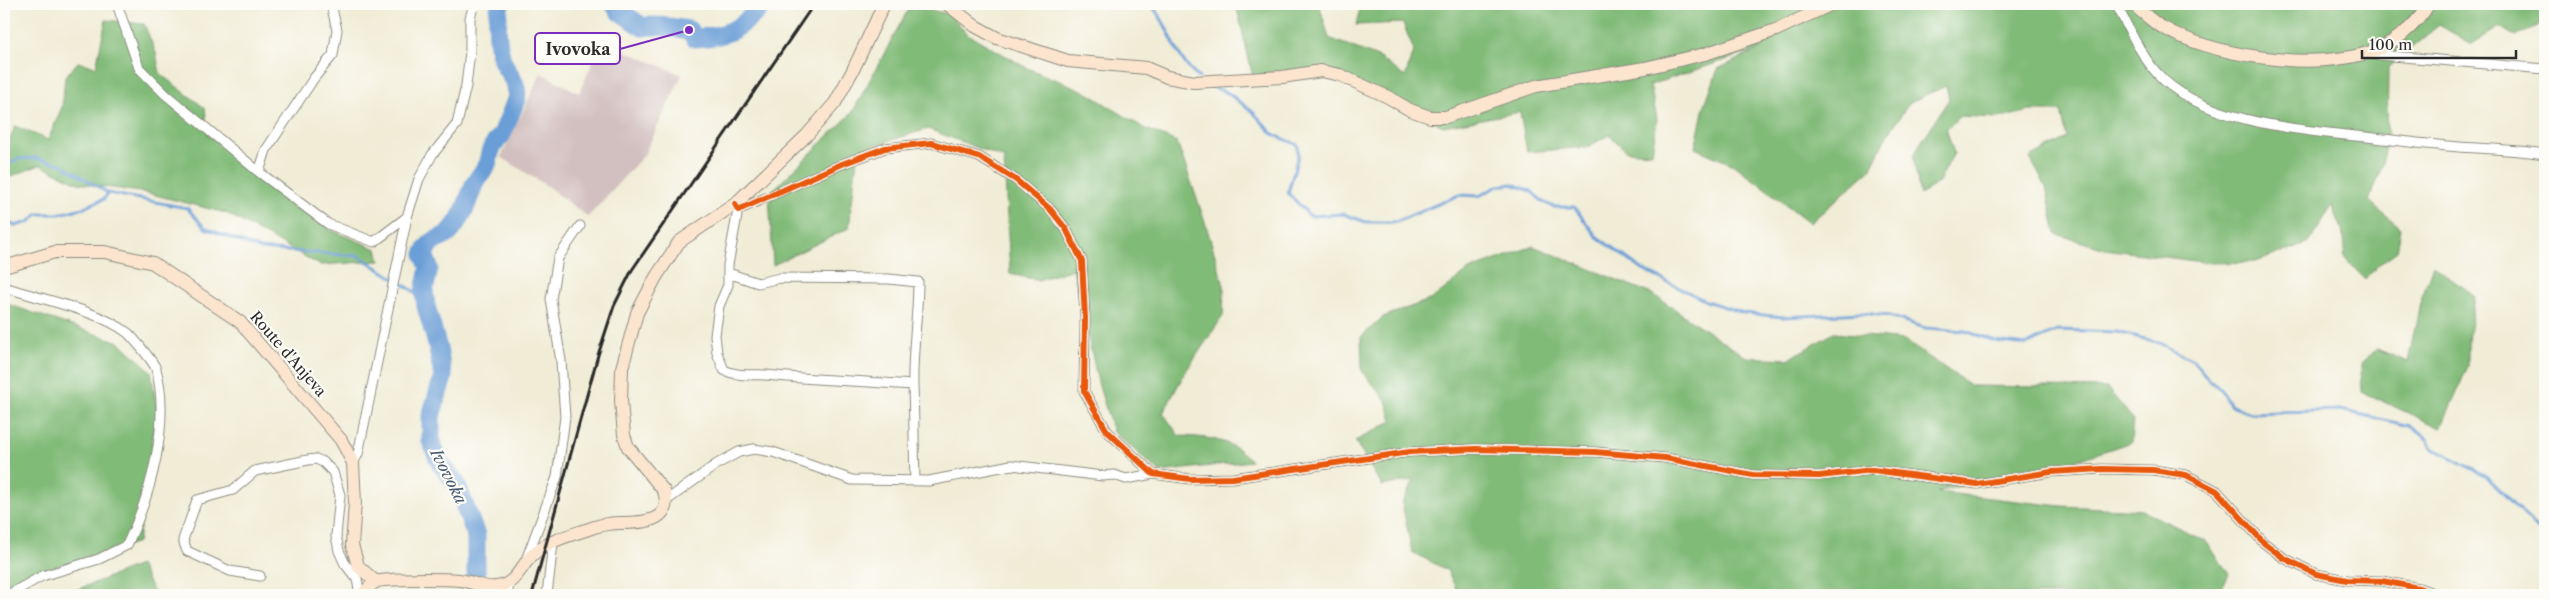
<svg xmlns="http://www.w3.org/2000/svg" width="2549" height="599" font-family="'Libre Caslon Text',serif">
<style>
.industrial{fill:#d2bfbf}
.forest{fill:#81bb78;stroke:#567352}
.lines{fill:none;stroke-linecap:round;stroke-linejoin:round}
.stream{stroke:#6b9ed7;stroke-width:3}
.river{stroke:#6b9ed7;stroke-width:19}
.street-casing{stroke:#8e8c80;stroke-width:11}
.secondary-casing{stroke:#8e8c80;stroke-width:14}
.street{stroke:#fff;stroke-width:9}
.secondary{stroke:#fbe5cf;stroke-width:12}
.rail{stroke:#2b2b2b;stroke-width:3}
.cycleway-casing{stroke:#fdfcf7;stroke-width:9}
.cycleway{stroke:#e8590c;stroke-width:6}
.labels{text-anchor:middle;stroke-width:4.5;stroke-linejoin:round;paint-order:stroke}
.street-label{font-size:15px;fill:#2b2b2b;stroke:#fdfcf7}
.water-label{font-size:16px;font-style:italic;fill:#455970;stroke:#fdfcf7}
.leader{fill:none;stroke:#7b2cbf;stroke-width:2}
.callout-dot{fill:#7b2cbf;stroke:#fdfcf7;stroke-width:2}
.callout{fill:#fdfcf7;stroke:#7b2cbf;stroke-width:2}
.callout-label{font-size:16px;text-anchor:middle;font-weight:bold;fill:#2b2b2b}
</style>
<rect width="100%" height="100%" fill="#fdfcf7"/>
<filter id="ink" filterUnits="userSpaceOnUse"><feTurbulence type="fractalNoise" baseFrequency=".02" numOctaves="2"/><feDisplacementMap in="SourceGraphic" scale="10" xChannelSelector="R" yChannelSelector="G"/><feConvolveMatrix kernelMatrix="1 2 1 2 8 2 1 2 1" color-interpolation-filters="sRGB"/></filter>
<filter id="wash" filterUnits="userSpaceOnUse"><feTurbulence type="fractalNoise" baseFrequency=".0096" numOctaves="4" result="noise"/><feDisplacementMap in="SourceGraphic" scale="20" xChannelSelector="R" yChannelSelector="G"/><feGaussianBlur stdDeviation="1.12" result="paint"/><feColorMatrix in="noise" values="0 0 0 0 0 0 0 0 0 0 0 0 0 0 0 0 0 1.4 0 .05"/><feComposite in="paint" operator="in"/></filter>
<g filter="url(#wash)">
<rect width="100%" height="100%" fill="#f0ecd6"/>
<path class="industrial" d="M602 41 682 75 644 155 588 217 547 186 501 157 541 73 579 93Z"/>
<path class="forest" d="M1236 4H1319L1329 38 1378 57 1405 77 1414 51 1403 23 1356 25 1361 4H2545V22L2516 37 2500 27 2472 44 2439 25 2388 67 2387 143 2379 176 2369 201 2401 228 2397 251 2378 265 2365 279 2345 259 2342 229 2332 205 2310 242 2256 262 2210 263 2105 249 2056 234 2046 187 2030 158 2067 138 2061 111H2031L1998 118 1960 116 1946 129 1954 153 1938 183 1920 195 1913 155 1949 99 1946 86 1910 102 1886 137 1870 170 1810 223 1736 166 1695 148 1704 107 1718 69 1762 48 1650 85 1657 119 1652 153 1627 151 1609 135 1587 147 1527 152 1520 112 1443 126 1340 75 1253 77Z
M910 6 950 14 966 33 1027 68 1084 91 1144 128 1177 142 1205 222 1224 286 1223 316 1186 371 1163 413 1179 436C1206 437 1233 439 1251 461L1160 472 1113 432 1099 386 1073 269 1038 280 1010 274 1004 158 928 129 858 150 849 228 773 265 769 194 852 113Z
M106 20 144 24 156 53 160 74 205 108 208 135 252 169 283 197 333 231 377 249 380 261 320 265 226 213 147 193 78 183 40 165 4 179V157L15 126 48 140 62 107 65 77 78 62 96 67Z
M1533 246 1652 294 1746 357 1788 359 1834 333 1904 340 1971 386 2107 388 2133 419 2131 442 2072 462 1980 481 1937 492 2061 506 2141 510 2205 540 2229 574 2218 595H1459L1447 570 1412 552 1402 503 1414 480 1382 486 1355 441 1392 421 1386 400 1362 371 1361 337 1383 317 1432 299 1469 270Z
M2433 265 2475 297 2468 340V366L2441 428 2362 392 2361 364 2377 349 2408 362 2420 303Z
M4 303 119 342 151 371 157 410 138 542 28 575 4 591Z
M140 565 155 595H63Z"/>
<g class="lines">
<path class="stream" d="M1150 4C1172 27 1173 57 1199 78
M1208 85 1228 93 1253 112 1273 134 1298 145V156L1288 193 1310 216 1343 214 1366 222H1396L1459 195 1479 196 1498 186 1512 184 1531 191 1543 202 1554 207H1574L1596 236 1643 270 1706 301 1744 313 1783 317 1862 313 1889 316 1925 328 1965 331 1995 341 2026 345 2059 330 2117 332 2157 342 2193 360 2209 380 2222 390 2231 406 2251 413 2341 410 2410 426 2427 439 2434 449 2486 476 2540 531H2545
M4 166 18 159 35 158 61 164 108 193 187 208 205 228 260 249 359 256 412 290 426 306
M4 219 15 226 29 222 38 214H59L83 208 104 199 108 193"/>
<path class="river" d="M614 4 619 11 643 27C657 24 674 28 689 30L695 38C729 37 741 28 764 4
M476 595V535L456 483 440 463 431 441V416L443 377 438 348 426 306 424 291 429 268 424 254C433 234 440 243 451 231 463 217 467 203 473 187 476 179 484 172 487 164 489 160 489 154 491 150 493 144 499 139 502 134 504 130 515 103 516 99 520 84 507 73 502 60 497 42 496 22 500 4"/>
</g>
</g>
<g filter="url(#ink)">
<g class="lines">
<defs>
<path id="street" d="M117 4 139 68 165 94 259 172 328 224 374 242 407 217 419 179 432 155 457 124 466 86 470 51V18L474 4
M2116 4C2128 27 2139 52 2156 72 2197 119 2287 129 2346 135 2380 138 2413 143 2447 146 2480 149 2513 149 2545 154
M2368 54 2545 69
M259 172 266 150 314 78 333 55 337 30 331 4
M735 204 738 210 842 164 885 148 931 143 979 157 1016 180 1050 209 1066 229 1082 261 1085 318 1084 391 1107 431 1153 474 1190 479 1233 478 1410 452 1475 449 1595 452 1665 458 1753 475 1819 476 1873 470 1977 484 2051 472 2102 469 2153 470 2186 475 2217 491 2264 543 2284 558 2316 574 2347 580 2382 581 2419 588 2438 595
M738 210 728 265V285L719 306 715 335 717 353 724 370C738 377 751 374 766 375 815 380 864 381 913 385
M728 273 758 283 780 278 889 279 918 282C918 316 912 351 913 385 914 417 914 449 915 481
M4 287C40 299 98 310 128 333 133 338 154 362 156 369 171 422 150 497 127 545L99 559 42 576 8 595
M353 463 358 454 407 217
M667 500 717 464 739 452 754 449 773 452 852 480 929 481 1011 465 1103 476 1114 475 1126 479 1153 474
M526 560 557 477 565 417 561 361 551 299 558 258 580 226
M260 576 230 571 187 551 183 540 197 500 233 490 255 471 308 460 316 459 323 462 333 472 340 495 336 536 339 551 345 564 357 579 360 595
M506 595 510 583
M547 595 553 543"/>
<path id="secondary" d="M947 4 975 26 997 38 1068 61 1146 68 1167 77 1194 82 1282 77 1321 71 1340 75 1388 97 1410 110 1430 117H1446L1536 86 1645 68 1705 54 1776 30 1832 4
M2132 4C2142 11 2152 22 2162 27 2215 57 2306 69 2364 54 2391 47 2415 27 2429 4
M4 267 55 252H105L153 263 240 322 341 440 353 463 355 503 352 545 358 566 376 582
M361 595C365 592 371 585 375 582 384 578 447 579 459 580 471 581 484 589 496 587 518 585 521 562 537 551 550 541 570 535 586 530 596 526 609 523 619 523 640 523 674 523 664 491L628 447 624 435 621 401 622 368 637 313 656 277 679 242 735 204 807 135 835 103 853 70 884 4"/>
</defs>
<use href="#street" class="street-casing"/>
<use href="#secondary" class="secondary-casing"/>
<use href="#street" class="street"/>
<use href="#secondary" class="secondary"/>
<path class="rail" d="M532 595 598 355 614 306 632 270 814 4"/>
<defs>
<path id="cycleway" d="M735 204 738 210 842 164 885 148 931 143 979 157 1016 180 1050 209 1066 229 1082 261 1085 318 1084 391 1107 431 1153 474 1190 479 1233 478 1410 452 1475 449 1595 452 1665 458 1753 475 1819 476 1873 470 1977 484 2051 472 2102 469 2153 470 2186 475 2217 491 2264 543 2284 558 2316 574 2347 580 2382 581 2419 588 2438 595"/>
</defs>
<use href="#cycleway" class="cycleway-casing"/>
<use href="#cycleway" class="cycleway"/>
</g>
</g>
<g class="labels">
<g class="street-label">
<text transform="translate(288 354) rotate(49)" y="5">Route d'Anjeva</text>
</g>
<g class="water-label">
<text transform="translate(449 476) rotate(63)" y="6">Ivovoka</text>
</g>
</g>
<path class="leader" d="M689 30L620 49"/>
<circle class="callout-dot" cx="689" cy="30" r="5"/>
<rect class="callout" x="535" y="33" width="85" height="31" rx="5"/>
<g class="callout-label">
<text x="578" y="55">Ivovoka</text>
</g>
<rect width="2549" height="599" fill="none" stroke="#fdfcf7" stroke-width="20"/>
<path d="M2362 50v8h154v-8" fill="none" stroke="#2b2b2b" stroke-width="2.5"/>
<text x="2369" y="50" font-size="15" fill="#2b2b2b" stroke="#fdfcf7" stroke-width="4" paint-order="stroke">100 m</text>
</svg>
